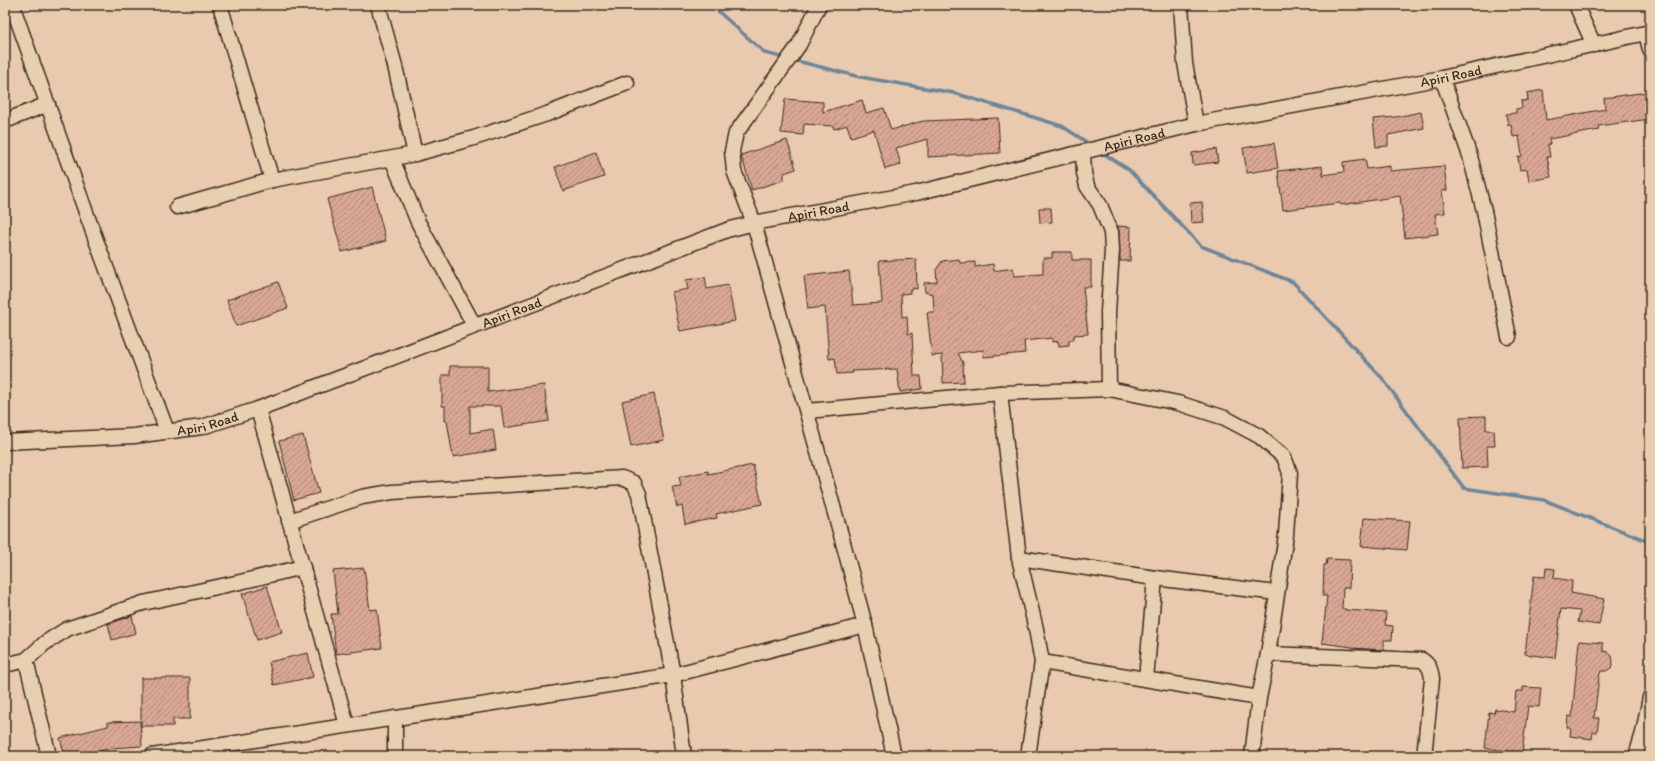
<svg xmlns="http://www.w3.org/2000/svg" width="1655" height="761" font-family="Itim,sans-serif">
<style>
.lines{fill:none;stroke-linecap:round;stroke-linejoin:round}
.stream{stroke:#6d869a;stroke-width:3.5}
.building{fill:url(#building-hatch);stroke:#3b2a1e}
.minor-casing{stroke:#3b2a1e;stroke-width:17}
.minor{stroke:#e8cfb0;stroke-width:14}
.labels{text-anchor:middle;stroke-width:3;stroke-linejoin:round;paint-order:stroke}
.street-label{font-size:14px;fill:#3b2a1e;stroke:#e8cfb0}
</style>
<defs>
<pattern id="building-hatch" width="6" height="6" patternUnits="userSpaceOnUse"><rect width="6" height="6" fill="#daa795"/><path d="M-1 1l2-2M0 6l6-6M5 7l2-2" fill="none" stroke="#b28879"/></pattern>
</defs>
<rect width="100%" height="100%" fill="#eacaae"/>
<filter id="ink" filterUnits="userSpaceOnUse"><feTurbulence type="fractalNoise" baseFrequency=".025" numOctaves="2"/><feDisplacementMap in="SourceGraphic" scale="8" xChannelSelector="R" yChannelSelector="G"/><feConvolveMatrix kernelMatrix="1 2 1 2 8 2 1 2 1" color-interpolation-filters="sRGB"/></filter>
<g filter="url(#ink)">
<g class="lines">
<path class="stream" d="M711 5 765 53 785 58
M793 60 860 77 954 93 1062 126 1091 145
M1101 152 1128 169 1201 246 1293 282 1382 378 1464 488 1544 500 1650 542"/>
</g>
<path class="building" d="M1543 90 1546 120 1605 109 1604 98 1647 92 1650 119 1598 126 1599 130 1549 139 1550 144H1548L1550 157H1547L1551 177 1529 181 1527 169 1520 170 1518 157 1522 156 1519 136 1513 137 1511 124 1508 125 1506 114 1516 113V109L1522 108 1521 101 1528 100 1527 93Z
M785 99 823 102V112L862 100 866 113 884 108 891 130 923 121 998 118 1000 153 928 157V139L896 148 901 165 885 169 874 130 851 137 847 125 834 129 833 126 804 124 803 135 781 133Z
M1421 112 1424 128 1388 135V146L1376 147 1373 119 1396 117Z
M787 140 796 169 784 173V180L752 190 741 155Z
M1274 143 1278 168 1247 173 1243 148Z
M1216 149 1218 162 1193 165 1192 153Z
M596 152 604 177 563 191 555 167Z
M1365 159 1367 169 1390 166V171L1444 166 1447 190 1442 191 1445 213 1435 214 1438 234 1405 238 1400 196 1341 205 1340 203 1283 210 1278 171 1322 166 1323 175 1344 172 1343 162Z
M372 187 386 241 342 252 327 199Z
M1202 202 1204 222 1191 223 1190 203Z
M1039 208H1051L1052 222 1040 223Z
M1118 226 1131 227 1130 261H1120L1119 232Z
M1052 252H1072V260H1091V287H1083L1088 334 1074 335V340H1069V345L1059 346 1058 341 1052 342V338L1024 341 1025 353 984 357 983 350 958 353 963 363 964 382 943 383 942 355 932 356 927 312H934L933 294 925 292 924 283 937 282 936 270 942 261 959 259 960 263 975 262V267L993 264 994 271 1013 268 1014 276 1043 274V258H1052Z
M916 259 917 289 912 288V290H910V293L901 294 902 317 907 316 908 334 912 333 914 376H921L922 389 900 392 897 369 852 371 853 373 837 374 835 358 829 359 825 307 808 309 804 276 849 271 853 305 882 303 879 261Z
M705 277 707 289 728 285 735 321 680 331 672 292 688 289 686 280Z
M278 282 288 308 236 326 227 300Z
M450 366H488V392L544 385 549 421 504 428 501 406H470V433L493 429 496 450 453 457 447 421H445V406H442V375H450Z
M654 394 664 440 631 447 622 401Z
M1486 416V430H1494L1495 446H1487L1488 467 1462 468 1460 417Z
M303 435 319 493 294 500 279 441Z
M753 465 762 504 716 514 717 518 685 524 682 506 677 507 672 487 681 486 679 477 708 471V474Z
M1364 518 1410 521 1407 550 1361 546Z
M1327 559 1350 560 1349 588H1343L1342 609H1346V610L1386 613 1385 625 1393 626 1392 640H1384V650L1352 648V647L1322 643 1327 596H1323L1324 565H1326Z
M364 568 370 610 377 609 382 648 336 654 331 614H338L333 571Z
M1546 568 1555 569 1554 578 1572 581 1571 593 1604 599 1599 625 1578 622 1580 611 1561 609 1555 658 1525 654 1534 576 1545 577Z
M267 586 282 632 257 640 242 594Z
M132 616 136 633 112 640 108 624Z
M1579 641 1603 643V651L1608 652 1612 656 1613 662 1611 668 1606 671H1601L1599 677 1594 718H1599L1597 732H1593L1592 739 1570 736 1571 728H1567L1568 716 1572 717Z
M308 653 313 677 274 685 269 662Z
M141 678H190V719H173V726H141Z
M1523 687 1541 688 1539 707 1528 706 1522 753 1485 748 1489 712 1494 713 1495 709 1514 712 1516 691H1523Z
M140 721 142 746 112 748 79 756H65L60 738 108 726V722Z"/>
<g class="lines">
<defs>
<g id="minor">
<path d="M14 5 15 13 93 232 167 431"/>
<path d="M220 5 272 180"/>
<path d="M378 5 395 66 415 154"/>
<path d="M819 5 799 45 736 133 732 151 734 171 754 223 841 535 865 625 894 756"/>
<path d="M1181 5 1185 63 1196 124"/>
<path d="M1576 5 1594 45"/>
<path d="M1646 33 1650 50"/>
<path d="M1442 78 1470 156 1484 211 1509 337"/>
<path d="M5 121 48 104"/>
<path d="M1083 152 1084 173 1087 186 1100 205 1111 232 1112 250 1108 312 1109 389"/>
<path d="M392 159 418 222 474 325"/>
<path d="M177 207 272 180 415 154 474 138 547 114 627 83"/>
<path d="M1000 393 1019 558 1036 629 1042 662 1028 756"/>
<path d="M258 409 347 725"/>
<path d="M807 411 1000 393 1109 389 1178 403 1225 418 1259 436 1284 457 1290 473 1286 535 1268 654 1259 698 1252 756"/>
<path id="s1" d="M5 442 134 436 202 427 258 409 727 230 754 223 916 193 1196 124 1442 78 1650 32"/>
<path d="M289 521 362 497 392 492 622 478 634 483 639 494 673 675 684 756"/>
<path d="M1019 558 1155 578 1277 593"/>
<path d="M1268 654 1422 660C1430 665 1431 671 1432 679L1424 756"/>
<path d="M1042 662 1259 698"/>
<path d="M5 665 26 660"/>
<path d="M1146 679 1155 578"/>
<path d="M49 756 26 660 45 643 67 629 143 603 240 582 303 567"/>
<path d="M152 756 673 675 865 625"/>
<path d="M395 756V718"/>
<path d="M1636 756 1643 733 1650 697"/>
</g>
</defs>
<use href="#minor" class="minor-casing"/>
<use href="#minor" class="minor"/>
</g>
</g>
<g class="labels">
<g class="street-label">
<text dy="5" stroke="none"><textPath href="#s1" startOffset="1499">Apiri Road</textPath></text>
<text dy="5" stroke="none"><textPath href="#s1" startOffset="1176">Apiri Road</textPath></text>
<text dy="5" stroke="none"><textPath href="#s1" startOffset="852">Apiri Road</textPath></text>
<text dy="5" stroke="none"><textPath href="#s1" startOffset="528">Apiri Road</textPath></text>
<text dy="5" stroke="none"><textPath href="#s1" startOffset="204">Apiri Road</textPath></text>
</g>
</g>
<rect width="1655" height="761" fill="none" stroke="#e8cfb0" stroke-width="20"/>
<rect x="10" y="10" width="1635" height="741" fill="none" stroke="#3b2a1e" stroke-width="1.5" filter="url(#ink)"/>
</svg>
